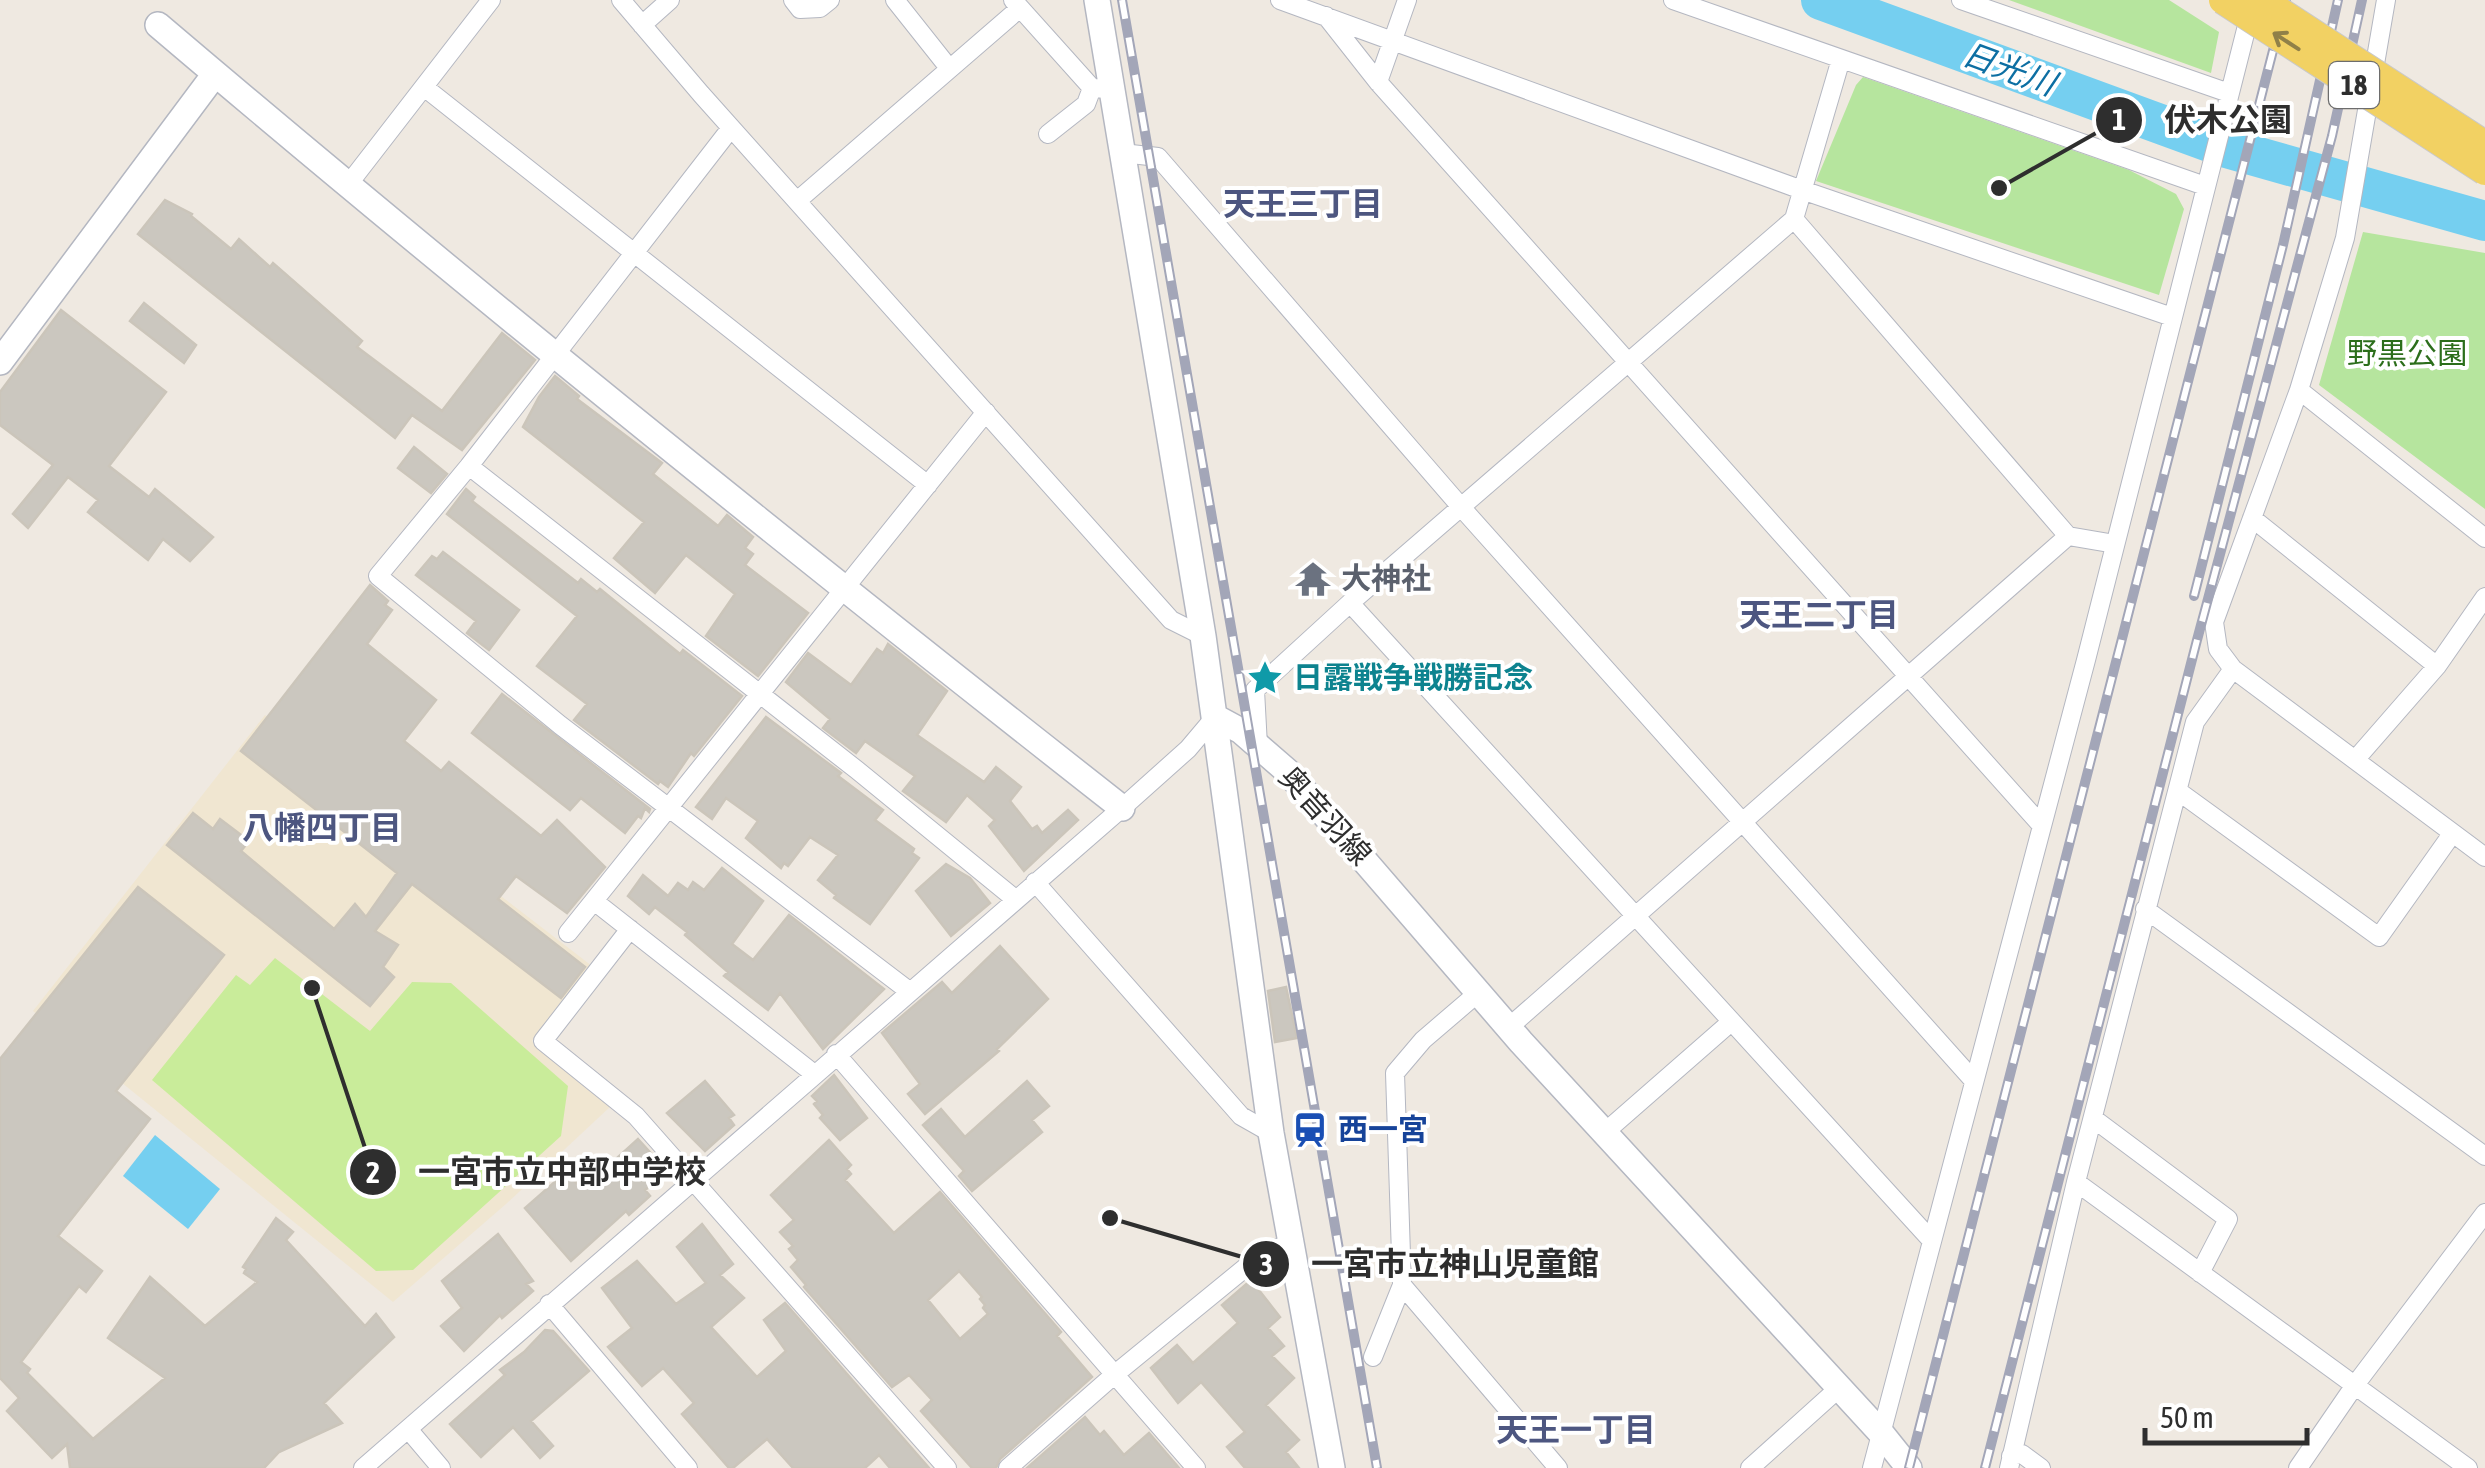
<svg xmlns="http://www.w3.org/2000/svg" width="2485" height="1468" font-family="'Asap Condensed','Noto Sans JP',sans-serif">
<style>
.education{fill:#f0e6d1}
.green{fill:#b6e59e}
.pitch{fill:#c9ec9a}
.water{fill:#75cff0}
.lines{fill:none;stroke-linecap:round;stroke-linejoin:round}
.river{stroke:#75cff0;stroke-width:40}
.building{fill:#cbc7bf;stroke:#cbc5ba;stroke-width:2.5;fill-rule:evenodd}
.street-casing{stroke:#b4b7c1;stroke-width:20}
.secondary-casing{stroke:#b4b7c1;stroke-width:28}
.street{stroke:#fff;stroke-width:18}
.secondary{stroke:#fff;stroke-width:25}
.rail-casing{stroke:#a3a6b8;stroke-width:10}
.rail{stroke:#fff;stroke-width:6;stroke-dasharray:19;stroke-linecap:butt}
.primary-bridge-casing{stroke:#c9c9c9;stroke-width:30;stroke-linecap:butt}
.primary-bridge{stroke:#f2d163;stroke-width:28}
.oneway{stroke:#908048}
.labels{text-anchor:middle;stroke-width:8;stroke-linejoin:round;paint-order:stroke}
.shield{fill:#fff;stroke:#6d6d6d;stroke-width:2.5}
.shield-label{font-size:28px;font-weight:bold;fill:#2e2e2e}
.park-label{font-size:30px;fill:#2c6e1b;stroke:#fff}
.worship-label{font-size:30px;font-weight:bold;fill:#5b616d;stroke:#fff;text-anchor:start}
.culture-label{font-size:30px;font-weight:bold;fill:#0d838f;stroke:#fff;text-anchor:start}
.street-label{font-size:30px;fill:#2e2e2e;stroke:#fff}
.transit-label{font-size:30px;font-weight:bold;fill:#164399;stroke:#fff;text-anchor:start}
.water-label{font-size:32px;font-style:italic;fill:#0d6fa3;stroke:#fff}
.neighbourhood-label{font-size:32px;font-weight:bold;fill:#4d5680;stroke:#fff}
.leader{fill:none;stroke:#2e2e2e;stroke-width:4}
.callout-dot{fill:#2e2e2e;stroke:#fff;stroke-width:4}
.mark-label{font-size:30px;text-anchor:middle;font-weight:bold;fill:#fff}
.callout-label{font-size:32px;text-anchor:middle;font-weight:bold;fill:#2e2e2e;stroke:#fff;stroke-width:8;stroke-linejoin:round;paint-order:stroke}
</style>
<rect width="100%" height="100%" fill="#efe9e1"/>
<path class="education" d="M265 715 592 966 532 1041 611 1106 506 1204 393 1302 33 1011Z"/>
<path class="green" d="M2009 0H2169L2219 32 2211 73Z
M1863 77 2129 170 2176 194 2184 209 2159 295 1816 181 1856 85Z
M2363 232 2485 253V509L2319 385Z"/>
<path class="pitch" d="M275 958 370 1031 412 982 451 983 568 1086 561 1136 413 1270 376 1271 152 1080 236 975 250 985Z"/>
<path class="water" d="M155 1135 220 1189 188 1229 123 1176Z"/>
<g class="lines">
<path class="river" d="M1821 0 2223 147 2485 221"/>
</g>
<path class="building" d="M165 200 192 214 191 216 231 249 239 239 270 267 273 263 362 341 357 347 442 411 502 333 535 360 462 450 412 415 395 438 138 234Z
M144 303 196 345 184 363 130 321Z
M61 310 166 392 109 466 149 497 155 489 213 537 190 561 163 539 148 560 88 512 98 500 68 477 28 528 13 514 53 465 0 425V392Z
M555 376 579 396 577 399 662 463 653 474 718 526 727 515 753 537 745 548 753 554 745 565 808 613 758 676 706 636 735 594 686 555 655 593 614 558 644 522 523 427 539 397Z
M414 447 447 474 431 493 398 468Z
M466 489 475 497 472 501 578 583 581 579 597 592 600 589 680 654 683 650 742 696 694 756 691 753 668 787 660 781 658 784 574 720 587 704 537 666 577 616 447 514Z
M443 552 519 610 489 650 467 633 476 621 416 575 432 556 437 559Z
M370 585 388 601 385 605 392 610 367 644 436 700 404 741 441 771 449 762 541 836 557 820 605 867 567 913 516 876 498 899 585 967 561 998 412 884 375 931 398 945 383 967 394 977 370 1006 167 845 193 813 213 829 220 819 249 841 241 851 334 929 355 904 366 917 397 873 241 751Z
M888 644 947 691 917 735 984 782 996 767 1021 787 1010 801 1032 829 1037 826 1042 833 1068 810 1078 820 1024 871 989 826 995 820 967 795 946 822 903 791 915 776 865 741 856 753 823 728 830 719 786 682 808 653 851 685 877 649 883 653Z
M502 694 650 809 649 812 645 808 641 818 638 816 625 833 581 798 570 810 472 733Z
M766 717 841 773 838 776 883 810 875 820 914 849 912 853 919 858 870 924 834 898 836 895 818 880 838 855 810 837 788 866 784 863 781 868 746 838 758 821 726 798 712 819 696 807Z
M946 864 970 878 990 903 951 936 916 891Z
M722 868 763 901 732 944 753 960 789 915 884 989 823 1049 780 993 768 1010 724 976 728 972 685 935 687 932 655 907 649 914 628 896 643 875 668 896 678 883 688 890 693 882 704 890Z
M138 887 224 955 116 1091 150 1119 58 1236 102 1271 86 1292 79 1286 21 1362 30 1369 27 1373 93 1439 165 1378 108 1338 150 1277 205 1326 257 1282 244 1273 246 1269 243 1267 276 1218 293 1232 286 1240 365 1326 376 1314 394 1337 324 1403 342 1423 279 1452 264 1468H70L67 1444 52 1458 7 1411 19 1398 0 1378V1059Z
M1000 946 1048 999 997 1049 999 1051 925 1114 908 1094 920 1084 882 1033 942 982 952 993Z
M1286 987 1297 1038 1275 1042 1268 991Z
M834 1075 867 1118 840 1140 820 1118 823 1115 814 1104 817 1101 812 1096Z
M705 1081 734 1115 729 1118 734 1125 705 1151 667 1113Z
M1027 1081 1049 1106 1032 1120 1042 1132 972 1191 959 1176 964 1171 923 1125 941 1109 965 1137Z
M638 1139 668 1172 645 1190 650 1196 629 1215 626 1211 571 1261 525 1208 565 1173 580 1186 593 1176 595 1178Z
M829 1140 851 1165 847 1169 851 1174 845 1180 894 1233 940 1192 1061 1332 1057 1336 1092 1377 1000 1459 996 1468H972L921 1411 932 1400 909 1375 892 1387 804 1287 806 1285 791 1267 798 1260 789 1249 793 1246 780 1232 794 1220 771 1195ZM959 1271 982 1297 980 1299 985 1305 983 1308 988 1314 960 1339 928 1300Z
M702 1224 733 1264 720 1275 744 1298 711 1327 757 1377 786 1351 764 1320 785 1303 929 1468H890L879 1455 865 1468H793L767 1439 733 1468H729L682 1414 694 1403 663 1368 642 1386 608 1347 632 1328 602 1288 637 1261 676 1304 706 1283 677 1247Z
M498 1234 533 1281 526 1284 533 1291 502 1318 500 1315 464 1351 441 1326 462 1308 442 1281Z
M1251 1280 1280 1317 1268 1328 1284 1346 1272 1356 1294 1378 1266 1405 1299 1440 1286 1452 1299 1468H1245L1227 1447 1245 1432 1201 1382 1178 1403 1151 1368 1177 1345 1193 1363 1238 1323 1222 1305Z
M545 1330 553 1331 589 1371 531 1421 553 1446 540 1458 513 1427 481 1457 450 1424 505 1375 500 1370 524 1352Z
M1085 1417 1100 1435 1104 1431 1124 1455 1149 1433 1179 1468H1027Z"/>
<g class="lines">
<defs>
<path id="street" d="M621 0 701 94 1171 620 1203 636
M793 0 800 9 820 8 830 0
M895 0 949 68
M1013 0 1092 88 1112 89
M1280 0 1802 190 2172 317
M1673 0 2205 186
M1961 0 2229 93
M1326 16 1378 82 2042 826
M642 25 670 0
M1378 82 1407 0
M424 87 928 485
M731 128 469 466 378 576 560 725 909 991
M1048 134 1086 104 1092 88
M1122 153 1158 157 1461 507 1974 1081
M347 186 491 0
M797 201 1020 8
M1794 219 1841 59
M2299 390 2485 538
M469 466 857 770 1015 899
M2252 518 2437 666
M1350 603 1932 1241
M2233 669 2485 857
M1258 746 1255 690 1350 603 1794 219 2068 536 2115 544
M2355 760 2437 666 2485 597
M2178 791 2379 937 2452 834
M1035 882 1241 1116 1271 1133
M594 901 813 1073
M2145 909 2485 1156
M630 929 543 1041 636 1116 947 1468
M568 933 986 412
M1508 1028 2068 536
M836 1054 1196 1468
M2094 1119 2228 1219 2200 1273
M1604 1133 1731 1022
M2076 1182 2468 1468
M1402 1285 1558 1468
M549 1304 688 1468
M1373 1357 1402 1285 1395 1073 1423 1040 1479 992
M408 1429 441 1468
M2011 1456 2022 1454 2041 1468
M363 1468 1122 808 1188 749 1215 717
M1008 1468 1114 1375 1262 1254 1294 1242
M1750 1468 1839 1388
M1872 1468 2086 660 2251 10
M2009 1468 2076 1182 2195 722 2233 669 2218 649 2214 622 2299 390 2345 238 2386 0
M2298 1468 2355 1385 2485 1213"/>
<path id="secondary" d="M1097 0 1203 636 1271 1133 1332 1468
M158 25C473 293 796 552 1122 808
M0 362 215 74
M1215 717 1241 731 1287 771 1521 1042 1881 1433 1909 1468"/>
</defs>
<use href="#street" class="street-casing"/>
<use href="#secondary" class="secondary-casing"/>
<use href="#street" class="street"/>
<use href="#secondary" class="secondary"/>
<defs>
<path id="rail" d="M1122 0 1377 1468
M2194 596 2283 245 2338 0
M1909 1468 2286 0
M1985 1468 2197 640 2332 136 2362 0"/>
</defs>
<use href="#rail" class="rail-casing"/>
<use href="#rail" class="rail"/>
<defs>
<path id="primary-bridge" d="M2223 0 2485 171
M2262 0 2485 145"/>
</defs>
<use href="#primary-bridge" class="primary-bridge-casing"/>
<use href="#primary-bridge" class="primary-bridge"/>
</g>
<defs><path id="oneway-shaft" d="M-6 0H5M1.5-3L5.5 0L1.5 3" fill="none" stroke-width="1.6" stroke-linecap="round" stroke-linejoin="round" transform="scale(2.5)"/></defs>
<use class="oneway" href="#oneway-shaft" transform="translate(2286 41) rotate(-147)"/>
<defs>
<symbol id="temple-bare" viewBox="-9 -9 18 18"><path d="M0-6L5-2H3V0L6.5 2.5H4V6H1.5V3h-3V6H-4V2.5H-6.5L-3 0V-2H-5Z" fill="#6b7280" stroke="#fff" stroke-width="2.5" paint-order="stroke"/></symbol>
<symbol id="sight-bare" viewBox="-9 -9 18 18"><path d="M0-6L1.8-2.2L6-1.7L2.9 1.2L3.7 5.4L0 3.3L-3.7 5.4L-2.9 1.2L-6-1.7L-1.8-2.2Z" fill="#0f9aa8" stroke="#fff" stroke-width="2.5" paint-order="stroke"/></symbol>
<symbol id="station-bare" viewBox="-9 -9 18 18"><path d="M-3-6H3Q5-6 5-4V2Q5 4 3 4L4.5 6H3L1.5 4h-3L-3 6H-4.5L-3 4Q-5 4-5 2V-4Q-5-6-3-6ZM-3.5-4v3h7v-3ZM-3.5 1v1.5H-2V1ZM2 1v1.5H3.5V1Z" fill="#1a4fb4" stroke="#fff" stroke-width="2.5" paint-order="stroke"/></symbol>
</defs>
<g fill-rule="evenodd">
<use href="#temple-bare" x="1288" y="554" width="50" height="50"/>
<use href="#sight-bare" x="1240" y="653" width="50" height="50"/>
<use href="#station-bare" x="1285" y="1105" width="50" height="50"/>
</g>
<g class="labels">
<rect class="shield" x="2329" y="62" width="50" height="46" rx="8"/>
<g class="shield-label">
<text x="2354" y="95">18</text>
</g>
<g class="park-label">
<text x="2407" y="364">野黒公園</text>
</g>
<g class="worship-label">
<text x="1341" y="589">大神社</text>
</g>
<g class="culture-label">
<text x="1293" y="688">日露戦争戦勝記念</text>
</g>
<g class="street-label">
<text transform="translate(1325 816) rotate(48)" y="10">奥音羽線</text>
</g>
<g class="transit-label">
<text x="1338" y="1140">西一宮</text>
</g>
<g class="water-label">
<text transform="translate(2009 69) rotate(20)" y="11">日光川</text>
</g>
<g class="neighbourhood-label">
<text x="1303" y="215">天王三丁目</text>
<text x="1819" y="626">天王二丁目</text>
<text x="322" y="839">八幡四丁目</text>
<text x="1576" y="1441">天王一丁目</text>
</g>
</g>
<path class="leader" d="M1999 188L2119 120M312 988L373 1172M1110 1218L1266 1264"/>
<g class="callout-dot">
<circle cx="1999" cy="188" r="10"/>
<circle cx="312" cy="988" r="10"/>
<circle cx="1110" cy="1218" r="10"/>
<circle cx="2119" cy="120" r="25"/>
<circle cx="373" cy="1172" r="25"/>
<circle cx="1266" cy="1264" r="25"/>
</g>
<g class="mark-label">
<text x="2119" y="130">1</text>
<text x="373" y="1183">2</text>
<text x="1266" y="1275">3</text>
</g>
<g class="callout-label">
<text x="2228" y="131">伏木公園</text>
<text x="562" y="1183">一宮市立中部中学校</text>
<text x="1455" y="1275">一宮市立神山児童館</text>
</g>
<path d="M2145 1428v15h162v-15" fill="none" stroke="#2e2e2e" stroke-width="5"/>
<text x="2160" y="1428" font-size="30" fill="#2e2e2e" stroke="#ffffff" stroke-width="8" paint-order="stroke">50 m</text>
</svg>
